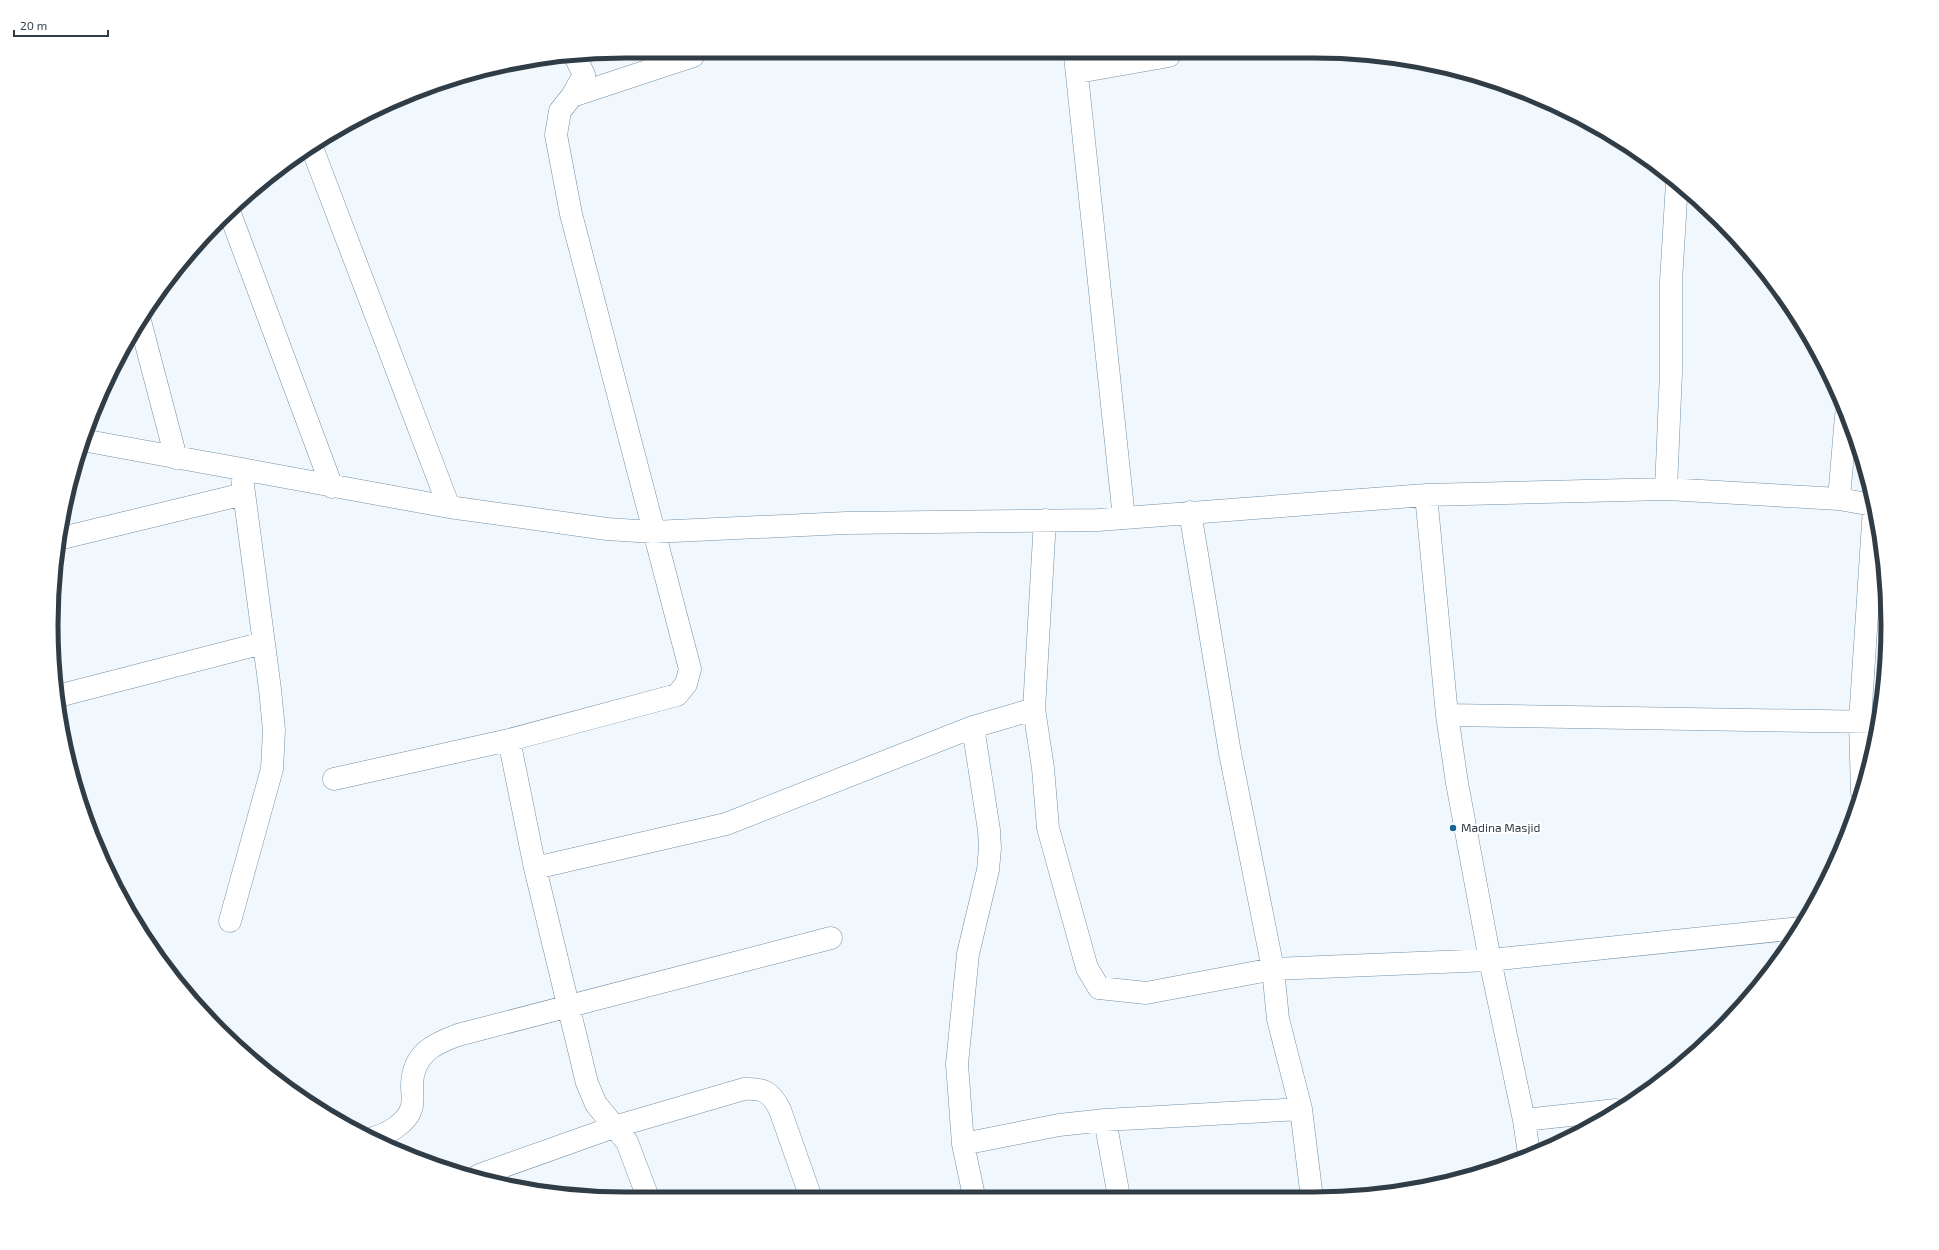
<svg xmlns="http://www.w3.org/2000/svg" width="1939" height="1250" font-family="'Exo 2',sans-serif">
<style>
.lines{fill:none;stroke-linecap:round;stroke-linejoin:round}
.minor-casing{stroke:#7290a8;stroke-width:23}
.minor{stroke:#fff;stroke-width:22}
.poi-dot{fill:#166597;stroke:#fff;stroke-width:1.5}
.labels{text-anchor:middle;stroke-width:4;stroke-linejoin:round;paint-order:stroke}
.poi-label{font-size:12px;fill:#303d47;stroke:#fff;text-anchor:start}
.rim{fill:none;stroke:#303d47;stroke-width:5}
</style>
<rect width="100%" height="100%" fill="#f1f8fd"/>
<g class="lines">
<defs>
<path id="minor" d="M1075 56 1124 518
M1078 72 1169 56
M572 96 584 75 575 56
M311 145 449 507
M229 211 332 487
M140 321 176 458
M82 440 449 507 607 529 653 532 846 523 1098 520 1426 495 1666 489 1839 499 1873 505
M1666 489 1671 372V282L1677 182
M1426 495 1447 715 1457 783 1490 960 1524 1120 1529 1154
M1839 499 1846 416
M1190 512 1230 753 1273 969 1278 1019 1301 1109 1312 1198
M1045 520 1034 709 1043 768 1048 828 1087 968 1099 988 1146 993 1273 969 1490 960 1800 928
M62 538 244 494
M58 696 263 643
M1447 715 1878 722
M973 727 989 830 990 848 988 870 968 954 957 1064 963 1144 974 1196
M509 740 535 868 587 1083 596 1104 627 1142 647 1195
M334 779 509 740 677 695 686 684 690 669 571 214 556 135 560 111 572 96 693 56
M1862 792 1860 721 1874 508
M535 868 726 824 973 727 1034 709
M230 921 272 769 274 730 270 689 241 470
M1105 1120 1119 1197
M1524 1120 1616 1110
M373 1138C386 1135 407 1123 411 1109 414 1102 412 1092 412 1085 413 1054 433 1044 458 1035L831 938
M963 1144 1059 1125 1105 1120 1301 1109
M479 1175 614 1127 744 1089C764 1088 771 1092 780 1110L810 1195"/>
</defs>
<use href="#minor" class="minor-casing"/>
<use href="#minor" class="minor"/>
</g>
<circle class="poi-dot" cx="1453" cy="828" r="4"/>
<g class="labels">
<g class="poi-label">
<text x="1461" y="832">Madina Masjid</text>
</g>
</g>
<path d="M0 0H1939V1250H0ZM625 58H1314A567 567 0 0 1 1881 625V625A567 567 0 0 1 1314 1192H625A567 567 0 0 1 58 625V625A567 567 0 0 1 625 58Z" fill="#fff" fill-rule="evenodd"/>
<path class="rim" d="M625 58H1314A567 567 0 0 1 1881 625V625A567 567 0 0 1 1314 1192H625A567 567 0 0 1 58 625V625A567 567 0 0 1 625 58Z"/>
<path d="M14 30v6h94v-6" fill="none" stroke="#303d47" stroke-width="2"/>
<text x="20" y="30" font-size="12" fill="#303d47" stroke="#ffffff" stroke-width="3" paint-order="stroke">20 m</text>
</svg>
